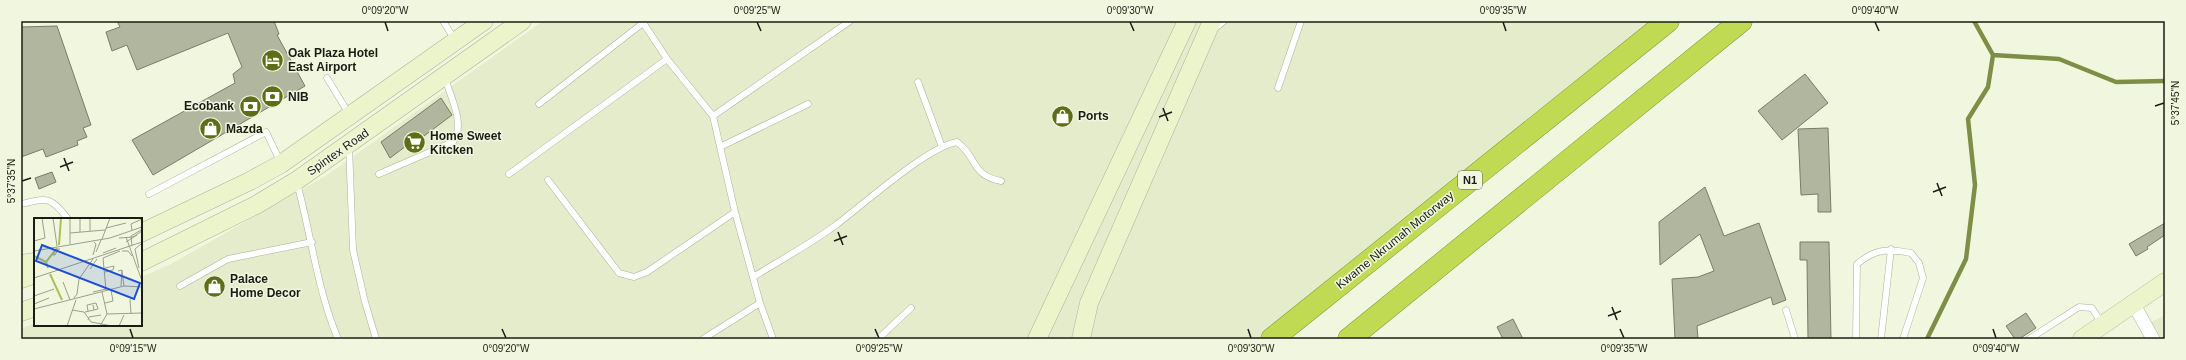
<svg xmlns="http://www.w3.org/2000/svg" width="2186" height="360" font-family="Arial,sans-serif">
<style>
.built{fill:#e4eccc}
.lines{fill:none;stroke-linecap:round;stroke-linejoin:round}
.stream{stroke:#7f8e46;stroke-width:4.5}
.building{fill:#b1b79f;stroke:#777d66}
.service-casing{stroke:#acb39b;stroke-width:7}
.minor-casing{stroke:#acb39b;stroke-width:14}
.secondary-casing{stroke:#acb39b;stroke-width:19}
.motorway-casing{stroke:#86983d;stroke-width:23}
.service{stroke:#fff;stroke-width:6}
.minor{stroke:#fff;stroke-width:13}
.secondary{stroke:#ecf4cb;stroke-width:18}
.motorway{stroke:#c0db53;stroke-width:22}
.ticks{fill:none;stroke:#1a1c13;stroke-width:1.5}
.labels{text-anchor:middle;stroke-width:3;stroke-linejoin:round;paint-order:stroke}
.shield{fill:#f1f7de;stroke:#5a5e50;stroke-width:1}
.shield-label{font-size:11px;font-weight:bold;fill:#1a1c13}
.poi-label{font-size:12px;font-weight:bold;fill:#1a1c13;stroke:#f1f7de;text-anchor:start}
.street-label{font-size:12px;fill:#1a1c13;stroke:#f1f7de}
.inset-river{fill:none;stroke:#aabf5c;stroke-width:2}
.inset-road{fill:none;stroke:#9b9f8d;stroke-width:1}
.view{fill:#1d4ed8;fill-opacity:0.15;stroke:#1d4ed8;stroke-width:2}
.inset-edge{fill:none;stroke:#1a1c13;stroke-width:2}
.neatline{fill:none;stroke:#1a1c13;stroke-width:1.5}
.ticks-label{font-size:10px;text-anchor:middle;fill:#1a1c13}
</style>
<rect width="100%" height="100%" fill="#f1f7de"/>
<path class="built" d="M543 21H1659L1264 339H21V329L35 323V325H141V277L171 264 327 175Z
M2165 315V339H2160L2151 322Z"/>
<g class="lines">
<path class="stream" d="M1974 21 1993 55 2059 59 2116 82 2165 81
M1927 339 1966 259 1975 185 1968 119 1988 87 1993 55"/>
</g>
<path class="building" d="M117 21H274L279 34 277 35 305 86 153 175 132 140 235 83 233 74 242 67 228 33 137 70 127 45 112 51 106 32 120 27Z
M57 26 91 125 83 128 87 137 77 141 78 145 46 157 43 149 21 157V27Z
M1805 74 1828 103 1782 140 1758 111Z
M441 98 452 115 412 145 410 143 390 158 381 142Z
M1828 128 1831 212H1818V194L1801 195 1798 129Z
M52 172 56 182 39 189 35 178Z
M1705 187 1724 236 1759 223 1786 300 1773 305 1771 297 1697 326 1698 339H1675L1672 279 1698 277 1714 271 1700 234 1660 265 1659 222Z
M2165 223V235L2147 247 2148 249 2136 256 2129 244Z
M1800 242H1829L1831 339H1808L1807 260H1800Z
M2026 313 2036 328 2019 339H2015L2006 326Z
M1513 319 1523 339H1503L1497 327Z"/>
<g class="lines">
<defs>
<path id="service" d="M443 21 455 40
M642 21 667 59 713 116 735 212 760 303 773 339
M1213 30 1224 21
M327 78 349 114
M918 82 942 147
M1278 88 1301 21
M539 104 643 23
M713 116 850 21
M349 146 353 250 365 302 376 339
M720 147 808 104
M379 174 453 142C466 125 450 96 445 78
M509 174 667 59
M548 180 619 273 634 277 647 272 735 212
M297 183C311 234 317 289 338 339
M149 194 266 132 281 163
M21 204C48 198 50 196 68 219
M753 277C781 260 810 244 836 225 864 204 927 147 957 142 978 157 970 175 1001 181
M180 286 228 259 312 242
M1786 310 1795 339
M703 339 760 303
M878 339 911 308
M1856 339 1857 264C1876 248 1888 249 1911 253L1919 263 1923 278 1903 339
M1881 339 1891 249
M2029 339 2079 307 2092 308 2102 324"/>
<path id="minor" d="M2133 303 2153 339"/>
<path id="secondary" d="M141 233 250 181 281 164 484 21
M141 262 256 205 296 181 522 21
M21 264 35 262
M21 279 35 274
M21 312 35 307
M1037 339 1187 21
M1081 339 1089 303 1212 21
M2082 339 2165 282"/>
<path id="motorway" d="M1272 339 1668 21
M1349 339 1741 21"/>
</defs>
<use href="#service" class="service-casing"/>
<use href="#minor" class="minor-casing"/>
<use href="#secondary" class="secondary-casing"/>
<use href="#motorway" class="motorway-casing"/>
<use href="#service" class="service"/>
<use href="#minor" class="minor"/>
<use href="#secondary" class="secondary"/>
<use href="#motorway" class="motorway"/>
</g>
<path class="ticks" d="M385 22 388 31M757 22 761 31M1130 22 1134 31M1503 22 1506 31M1875 22 1879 31M2155 106 2164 103M1163 108 1168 121M1159 117 1172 112M64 158 69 171M60 167 73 162M22 181 31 178M1937 183 1942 196M1933 192 1946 187M838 232 843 245M834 241 847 236M1612 307 1617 320M1608 316 1621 311M130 329 133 338M502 329 506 338M875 329 879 338M1248 329 1251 338M1620 329 1624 338M1993 329 1996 338"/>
<defs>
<symbol id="hotel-disc" viewBox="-11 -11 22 22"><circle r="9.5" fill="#5e6d18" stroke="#f1f7de"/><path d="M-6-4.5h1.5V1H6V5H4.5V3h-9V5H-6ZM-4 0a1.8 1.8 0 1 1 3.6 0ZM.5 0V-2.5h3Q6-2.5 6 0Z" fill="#fff"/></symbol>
<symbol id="bank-disc" viewBox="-11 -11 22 22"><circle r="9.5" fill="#5e6d18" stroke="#f1f7de"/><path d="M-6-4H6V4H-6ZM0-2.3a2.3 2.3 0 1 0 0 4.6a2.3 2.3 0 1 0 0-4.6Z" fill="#fff"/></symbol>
<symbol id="shop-disc" viewBox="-11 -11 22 22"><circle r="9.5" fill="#5e6d18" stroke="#f1f7de"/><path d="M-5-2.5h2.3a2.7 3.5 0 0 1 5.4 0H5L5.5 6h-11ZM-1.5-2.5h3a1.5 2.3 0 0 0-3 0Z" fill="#fff"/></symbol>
<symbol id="supermarket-disc" viewBox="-11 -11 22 22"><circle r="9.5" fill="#5e6d18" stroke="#f1f7de"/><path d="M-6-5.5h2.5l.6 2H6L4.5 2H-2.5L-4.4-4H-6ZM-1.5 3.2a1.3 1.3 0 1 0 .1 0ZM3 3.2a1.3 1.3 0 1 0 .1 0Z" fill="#fff"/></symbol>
</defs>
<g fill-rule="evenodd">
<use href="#hotel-disc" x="260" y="48" width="25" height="25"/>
<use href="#bank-disc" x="260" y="84" width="25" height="25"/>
<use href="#bank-disc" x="238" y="94" width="25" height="25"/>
<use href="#shop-disc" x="1050" y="104" width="25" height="25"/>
<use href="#shop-disc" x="198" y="116" width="25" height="25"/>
<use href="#supermarket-disc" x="402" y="130" width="25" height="25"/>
<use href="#shop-disc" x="202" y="274" width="25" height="25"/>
</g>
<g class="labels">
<rect class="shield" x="1458" y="171" width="24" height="18" rx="3"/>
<g class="shield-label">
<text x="1470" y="184">N1</text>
</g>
<g class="poi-label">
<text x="288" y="57">Oak Plaza Hotel<tspan x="288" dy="14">East Airport</tspan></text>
<text x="288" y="101">NIB</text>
<text x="234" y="110" text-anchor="end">Ecobank</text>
<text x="1078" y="120">Ports</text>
<text x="226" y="133">Mazda</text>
<text x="430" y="140">Home Sweet<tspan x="430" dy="14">Kitcken</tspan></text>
<text x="230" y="283">Palace<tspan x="230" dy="14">Home Decor</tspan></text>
</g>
<g class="street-label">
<text transform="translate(338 152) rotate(-35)" y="4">Spintex Road</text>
<text transform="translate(1395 240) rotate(-39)" y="4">Kwame Nkrumah Motorway</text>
</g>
</g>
<g transform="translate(34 218)">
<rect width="108" height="108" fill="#f1f7de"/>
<path class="inset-river" d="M25 27 27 0M0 38 12 44 14 50M12 44 23 30M16 56 28 82"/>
<path class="inset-road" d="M19 0 23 28M36 0V26M46 0V14M56 0V13M72 10 92 5M98 12 97 6 108 1M36 15 71 12M92 19 108 63M85 20 99 19 108 13M68 21 76 0M0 23 11 20 8 0M92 24 103 17M98 28 97 18 107 12M24 31 21 37H19L21 33 24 31H26M0 33 76 20 108 9M88 33H94L98 38M62 34 67 22M69 35 82 30M59 37 62 26 60 24M105 50 101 31 107 26M56 51 63 41M84 53 88 52 87 68M88 53 90 68M71 54 79 52 80 48 71 50M0 60 108 24M29 64 36 82M72 72 69 40 86 33M59 74 72 71M0 78 20 71M40 80 43 76 45 61 59 41M96 81 97 96M71 85 79 83 77 72M0 86 15 80M0 91 90 68 108 69M38 92 50 94 57 104 78 108M54 93 53 87 62 85 64 91 60 92M51 94 60 92 59 87M73 96 108 95M54 102 55 99 67 97M33 108 42 82M66 108 73 96 68 74M85 108 90 97"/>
<path class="view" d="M8 27 106 65 100 81 2 43Z"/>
<rect width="108" height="108" class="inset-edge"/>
</g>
<rect width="2186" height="360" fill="none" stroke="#f1f7de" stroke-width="44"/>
<rect x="22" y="22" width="2142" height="316" class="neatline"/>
<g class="ticks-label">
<text x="385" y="14">0°09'20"W</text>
<text x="757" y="14">0°09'25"W</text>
<text x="1130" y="14">0°09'30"W</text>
<text x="1503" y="14">0°09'35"W</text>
<text x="1875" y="14">0°09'40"W</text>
<text transform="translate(2175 103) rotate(-90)" y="4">5°37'45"N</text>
<text transform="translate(11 181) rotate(-90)" y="4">5°37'35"N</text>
<text x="133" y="352">0°09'15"W</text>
<text x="506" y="352">0°09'20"W</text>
<text x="879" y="352">0°09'25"W</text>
<text x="1251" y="352">0°09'30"W</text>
<text x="1624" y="352">0°09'35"W</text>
<text x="1996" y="352">0°09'40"W</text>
</g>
</svg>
